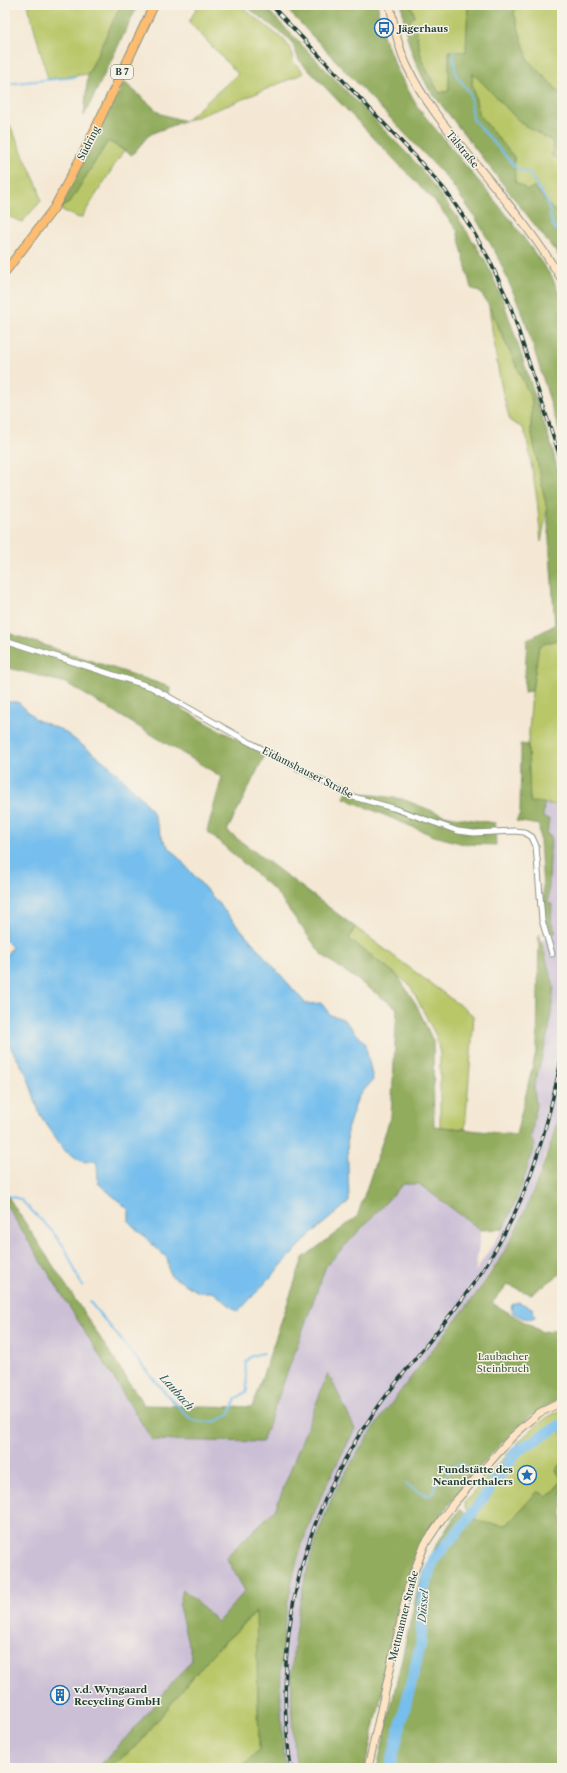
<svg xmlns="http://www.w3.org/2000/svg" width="567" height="1773" font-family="'Libre Caslon Text',serif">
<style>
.industrial{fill:#cbbfd5}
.green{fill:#b9c769;stroke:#6c824e}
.forest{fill:#92ac5d;stroke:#587448}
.water{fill:#75beed;stroke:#4a7e90}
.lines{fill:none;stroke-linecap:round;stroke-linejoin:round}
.stream{stroke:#75beed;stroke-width:2}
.river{stroke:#75beed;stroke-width:11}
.street-casing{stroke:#8a9284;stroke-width:7}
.secondary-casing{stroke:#8a9284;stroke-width:9}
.primary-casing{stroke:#8a9284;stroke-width:10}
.street{stroke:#fff;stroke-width:5}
.secondary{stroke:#fee4c5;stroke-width:7}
.primary{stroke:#fdbc6f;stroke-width:8}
.rail-casing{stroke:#1f3d34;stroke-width:3.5}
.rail{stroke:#f7f3e8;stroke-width:2;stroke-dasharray:6;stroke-linecap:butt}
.labels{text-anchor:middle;stroke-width:3;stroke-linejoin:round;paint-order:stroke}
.shield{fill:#f7f3e8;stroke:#60746a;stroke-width:1}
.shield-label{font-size:9px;font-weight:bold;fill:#1f3d34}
.poi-label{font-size:10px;font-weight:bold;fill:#1f3d34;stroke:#f7f3e8;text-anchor:start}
.street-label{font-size:10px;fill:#1f3d34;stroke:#f7f3e8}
.park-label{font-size:10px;fill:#3e593f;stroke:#f7f3e8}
.water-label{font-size:11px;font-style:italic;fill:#345d62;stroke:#f7f3e8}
</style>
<rect width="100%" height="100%" fill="#f7f3e8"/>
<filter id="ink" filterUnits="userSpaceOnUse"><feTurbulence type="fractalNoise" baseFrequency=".025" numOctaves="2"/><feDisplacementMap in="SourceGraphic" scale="8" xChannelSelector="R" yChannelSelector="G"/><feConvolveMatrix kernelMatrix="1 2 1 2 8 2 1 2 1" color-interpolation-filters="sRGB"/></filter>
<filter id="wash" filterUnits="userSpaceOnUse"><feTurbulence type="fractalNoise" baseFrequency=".012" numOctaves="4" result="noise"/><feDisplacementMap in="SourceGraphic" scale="16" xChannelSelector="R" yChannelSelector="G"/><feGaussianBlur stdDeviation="0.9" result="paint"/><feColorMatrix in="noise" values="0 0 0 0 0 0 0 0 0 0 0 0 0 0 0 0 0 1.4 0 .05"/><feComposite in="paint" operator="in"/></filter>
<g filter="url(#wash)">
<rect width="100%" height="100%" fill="#f4e8d4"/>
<path class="industrial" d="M562 653V793L561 792 559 678Z
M544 803 562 805V1104L559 1116 531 1196 504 1252 466 1307 390 1405 342 1479 330 1504 306 1576 295 1626 291 1671 292 1699V1726L297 1768H286L284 1752 281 1700 282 1651 289 1596 302 1547 311 1521 338 1461 328 1373 275 1510 226 1557 245 1591 218 1622 184 1589 179 1606 192 1660 132 1731 98 1768H5V1203L152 1440 262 1442 326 1266 403 1184H419L481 1230 475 1272 503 1229 520 1191 535 1146 531 1139 536 1105 534 1087 549 1030 554 987 542 941 556 932 551 922 552 904H548L551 836 547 835 549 819 543 818Z"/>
<path class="green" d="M28 5H121L88 74 48 79Z
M198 5H239L284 40 291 49 293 61 304 73 229 105 185 121 238 74 189 22Z
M411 5H468L466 53 449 51V91L439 93 422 61 415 27 408 28V24L414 16Z
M516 5H541L562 8V95L528 60 514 13Z
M473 72 521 123 553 142 552 156 562 160V214L552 209 535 187 527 190 514 181V157L479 115 472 83Z
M5 117 9 123 38 187 41 201 22 222 5 215Z
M108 141 124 150 82 217 79 218 60 209 70 202Z
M489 307 532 400 531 429 547 510 541 542 537 499 527 439 523 428 510 421C499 383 494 345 489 307Z
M562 638 559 678 562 805 530 803 528 745 532 691 539 645Z
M355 927 474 1016 465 1129 440 1127V1054L436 1036 410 985 349 939Z
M562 1410V1463L556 1470 561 1479 554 1493 546 1496 539 1492 536 1493 507 1525 483 1524 474 1520 477 1516 465 1508V1502C488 1477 531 1420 562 1410Z
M257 1612 259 1749 242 1768H110L138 1744 212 1654Z"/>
<path class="forest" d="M121 5H138L84 116 88 74Z
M244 5H263L417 164 458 218 485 260 503 300 552 447 562 489V638L539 646 532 691 524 692 527 640 555 625 547 510 531 429 532 400 489 306 481 293 471 288 457 230 436 203 299 60 291 40Z
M283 5H378L379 25 397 70 418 108 510 219 552 277 562 300V440L524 317 497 255 475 217 447 178Z
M402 5H411L415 16 408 23V28L415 27 422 61 439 93 449 91V51L466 52 468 5H516L514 13 528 60 562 95V160L552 156 553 142 521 123 473 73 472 83 479 115 514 157 515 181 527 190 534 187 552 209 562 214V260L429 89C414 62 404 36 402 5Z
M124 82 161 114 185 121 155 132 148 136 132 155 108 141 70 202 60 209Z
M5 632 170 687 169 702 265 755 227 831 355 927 349 939 397 975 416 1004 433 1041 434 1126 516 1135 537 1048 539 934 554 987 549 1030 534 1087 536 1105 531 1139 535 1145 520 1191 503 1229 481 1230 419 1184H403L326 1266 262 1442 152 1440 5 1203V1192L144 1405 252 1407 303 1258 357 1217 391 1116 397 1008 322 955 275 891 207 831 222 777 66 683 5 667Z
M520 744 528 745 530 802 544 803 543 818 549 819 547 835 551 836 548 903 552 904 551 922 556 932 549 936 545 918 539 825 516 821 520 813 521 748Z
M348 789 359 793 402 799 443 815 466 819 495 823 496 845 464 844 434 836 344 798Z
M562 1104V1273L531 1294 507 1285 492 1303 542 1332 562 1328V1399C530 1411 510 1435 487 1459 450 1501 425 1530 407 1583L365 1768H297C285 1689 292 1611 318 1535 325 1515 332 1495 343 1477 371 1428 406 1383 441 1339 463 1311 486 1283 504 1252 530 1206 549 1155 562 1104Z
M328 1373 355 1429C339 1459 324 1488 311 1520 280 1597 275 1685 286 1768H242L259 1749 256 1612 212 1654 138 1744 110 1768H98L132 1731 192 1660 179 1606 183 1589 218 1622 245 1591 226 1557 275 1510Z
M562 1463V1768H377L418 1588C428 1557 441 1536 460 1509 479 1524 483 1523 507 1525L536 1493 539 1492 546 1496 554 1493 561 1479 556 1470Z"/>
<path class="water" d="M5 702H18L37 720 62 730 110 766 142 798 153 813 163 840 306 1004 322 1003 330 1015 343 1019 365 1043 373 1080 358 1097 347 1130 349 1202 311 1234 238 1312 213 1292H198L170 1275 167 1258 129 1222V1210L98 1183 97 1161 83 1162 65 1151 40 1115 27 1075 9 1045 5 1042V958L12 947 5 940Z
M518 1302 532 1308 535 1317C527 1321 521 1317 513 1313L511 1307 513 1304Z"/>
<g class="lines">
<path class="stream" d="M453 52 456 75 470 93 473 119 517 169 529 173C534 182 542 192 547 202 553 217 546 223 562 234
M5 84 76 77
M5 1195 20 1199 53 1232 65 1248 82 1286
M89 1301 166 1394 192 1420 203 1422 218 1421 230 1413 236 1399 247 1391C248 1372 236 1356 264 1353
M406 1484 417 1491 428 1496 433 1493 437 1482C448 1479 449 1469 459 1463L465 1466"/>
<path class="river" d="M390 1768 421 1643 423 1593 434 1559 465 1523 517 1451 562 1424"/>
</g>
</g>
<g filter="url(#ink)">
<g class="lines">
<defs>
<path id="street" d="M5 640 151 687 247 741 350 796 393 808 458 831 474 833 514 831 524 832 532 837 536 846 542 920 552 954"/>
<path id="secondary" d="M390 5C394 25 398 47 407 66 423 100 447 129 471 158 503 197 536 236 562 280
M368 1768 409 1584 425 1544 443 1517 454 1503 512 1437 539 1413 562 1402"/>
<path id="primary" d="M5 272 54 208 91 138 154 5"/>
</defs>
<use href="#street" class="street-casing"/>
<use href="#secondary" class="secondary-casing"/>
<use href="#primary" class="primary-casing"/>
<use href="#street" class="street"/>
<use href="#secondary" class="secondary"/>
<use href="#primary" class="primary"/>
<defs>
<path id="rail" d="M271 5 415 156 445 190 470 226 489 259 510 305 562 463
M291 1768C271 1635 303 1508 383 1400 421 1349 467 1300 498 1245 532 1187 549 1121 562 1055"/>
</defs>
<use href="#rail" class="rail-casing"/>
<use href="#rail" class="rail"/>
</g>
</g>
<defs>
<symbol id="bus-ring" viewBox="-11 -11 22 22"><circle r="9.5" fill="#f7f3e8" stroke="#1f6fb2" stroke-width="1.5"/><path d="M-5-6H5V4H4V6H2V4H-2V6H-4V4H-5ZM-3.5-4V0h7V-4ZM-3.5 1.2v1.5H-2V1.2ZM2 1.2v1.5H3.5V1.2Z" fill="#1f6fb2"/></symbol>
<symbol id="sight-ring" viewBox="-11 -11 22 22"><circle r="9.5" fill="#f7f3e8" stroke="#1f6fb2" stroke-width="1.5"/><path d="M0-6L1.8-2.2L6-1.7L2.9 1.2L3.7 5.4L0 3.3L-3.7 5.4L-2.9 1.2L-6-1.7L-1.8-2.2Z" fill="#1f6fb2"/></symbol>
<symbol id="building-ring" viewBox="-11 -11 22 22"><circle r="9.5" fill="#f7f3e8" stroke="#1f6fb2" stroke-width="1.5"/><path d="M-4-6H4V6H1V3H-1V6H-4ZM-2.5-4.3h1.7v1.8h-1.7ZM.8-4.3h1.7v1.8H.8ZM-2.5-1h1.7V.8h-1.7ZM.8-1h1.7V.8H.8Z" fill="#1f6fb2"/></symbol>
</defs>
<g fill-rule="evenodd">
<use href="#bus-ring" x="373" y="17" width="22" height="22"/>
<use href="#sight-ring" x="516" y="1464" width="22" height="22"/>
<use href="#building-ring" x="49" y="1684" width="22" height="22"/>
</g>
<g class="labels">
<rect class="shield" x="111" y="65" width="22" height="14" rx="3"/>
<g class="shield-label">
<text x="122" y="75">B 7</text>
</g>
<g class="poi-label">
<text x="398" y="32">Jägerhaus</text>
<text x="513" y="1473" text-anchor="end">Fundstätte des<tspan x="513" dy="12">Neanderthalers</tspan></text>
<text x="74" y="1693">v.d. Wyngaard<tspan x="74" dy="12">Recycling GmbH</tspan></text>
</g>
<g class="street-label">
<text transform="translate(88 143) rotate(-63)" y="4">Südring</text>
<text transform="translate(463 149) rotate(51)" y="4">Talstraße</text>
<text transform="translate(308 772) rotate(27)" y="4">Eidamshauser Straße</text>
<text transform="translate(403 1616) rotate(-76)" y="4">Mettmanner Straße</text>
</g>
<g class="park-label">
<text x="503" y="1360">Laubacher<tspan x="503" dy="12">Steinbruch</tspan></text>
</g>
<g class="water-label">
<text transform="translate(177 1392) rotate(48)" y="4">Laubach</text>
<text transform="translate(423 1606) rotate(-85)" y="4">Düssel</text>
</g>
</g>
<rect width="567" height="1773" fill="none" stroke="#f7f3e8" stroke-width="20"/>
</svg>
